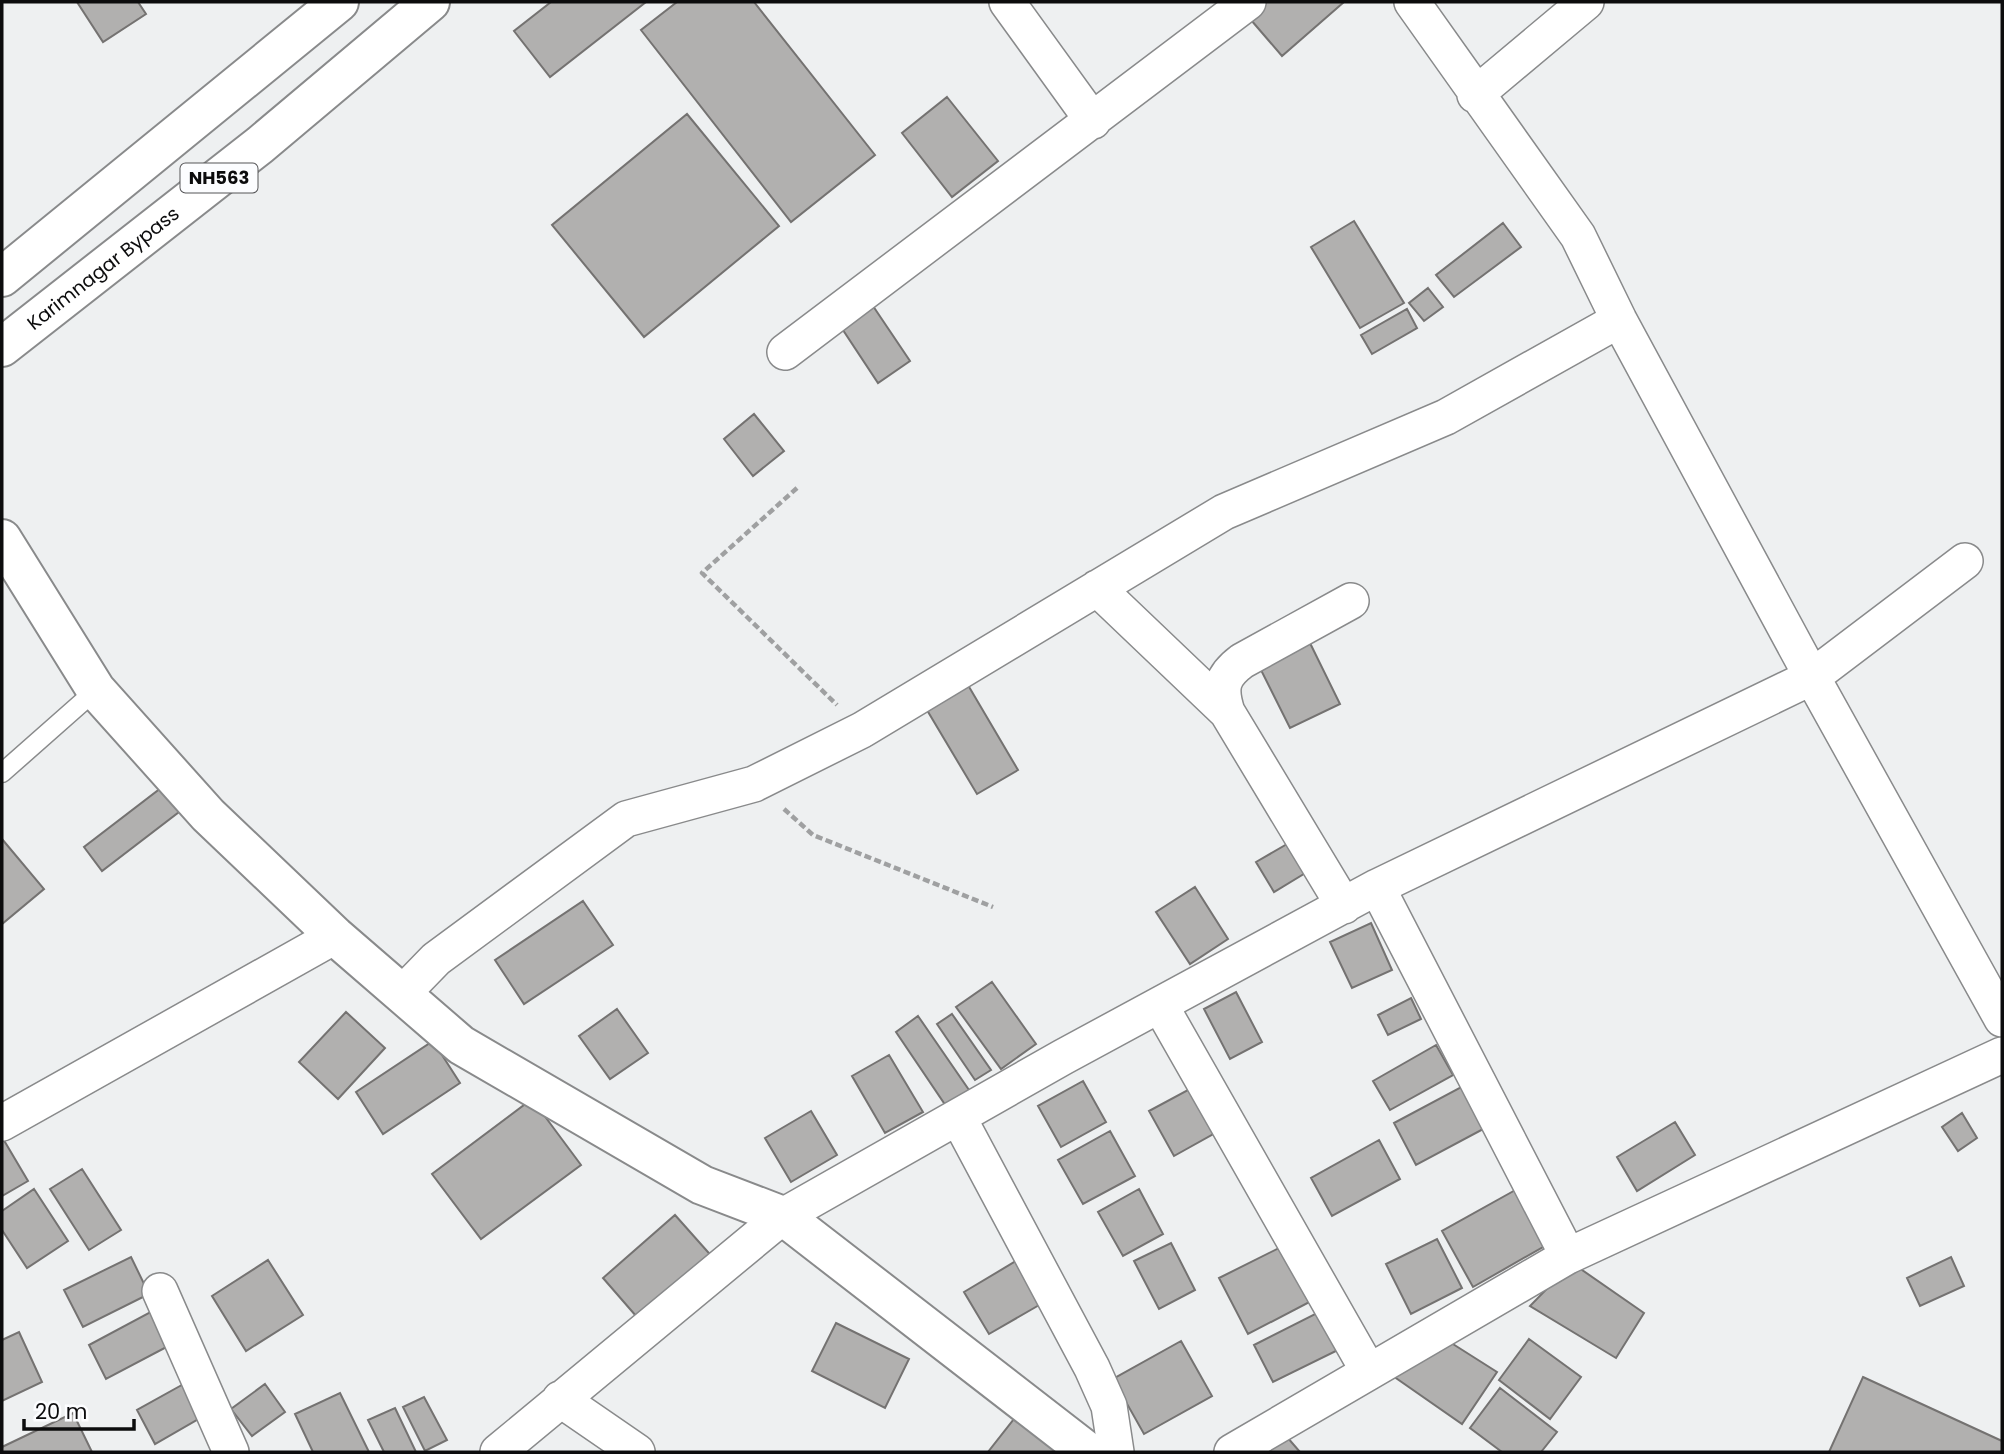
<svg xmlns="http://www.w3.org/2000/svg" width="2004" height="1454" font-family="Poppins,sans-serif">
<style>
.building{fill:#b1b0af;stroke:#747271;stroke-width:2}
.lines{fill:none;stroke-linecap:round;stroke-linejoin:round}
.lane-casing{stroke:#898a8b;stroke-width:21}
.street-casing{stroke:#898a8b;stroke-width:38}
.secondary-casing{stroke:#898a8b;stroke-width:42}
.highway-casing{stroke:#898a8b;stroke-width:42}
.path{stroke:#9fa0a1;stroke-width:4.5;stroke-dasharray:7 3.5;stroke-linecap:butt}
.lane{stroke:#fff;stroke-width:18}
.street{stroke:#fff;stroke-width:35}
.secondary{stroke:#fff;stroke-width:38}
.highway{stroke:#fff;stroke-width:38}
.labels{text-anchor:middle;stroke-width:5;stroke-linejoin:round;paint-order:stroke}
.shield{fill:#fcfdff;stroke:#545456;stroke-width:2}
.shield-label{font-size:18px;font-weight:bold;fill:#0c0c0d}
.street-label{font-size:19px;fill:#0c0c0d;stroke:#fcfdff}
</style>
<rect width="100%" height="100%" fill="#eef0f1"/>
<path class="building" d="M77 2H138L146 14 103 42Z
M551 2H646L550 77 514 31Z
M677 2H754L875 155 791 222 641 30Z
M1258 2H1344L1282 56 1245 13Z
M947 97 998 161 952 197 902 133Z
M687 114 779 226 644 337 552 225Z
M1354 221 1404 303 1360 328 1311 247Z
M1503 223 1521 247 1454 297 1436 275Z
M1428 288 1443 307 1424 321 1409 303Z
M871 303 910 361 878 383 839 324Z
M1407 309 1417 328 1372 354 1361 335Z
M754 414 784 451 753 476 724 439Z
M1309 641 1340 704 1290 728 1259 666Z
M965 680 1018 770 977 794 924 705Z
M161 788 179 812 102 871 84 847Z
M2 839 44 889 2 924Z
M1294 840 1312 869 1274 892 1256 862Z
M1195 887 1228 939 1190 964 1156 912Z
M583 901 613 945 524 1004 495 960Z
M1371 923 1392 970 1352 988 1330 942Z
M992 982 1036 1044 1001 1069 956 1007Z
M1236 992 1262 1042 1230 1059 1204 1009Z
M1411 998 1421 1019 1388 1035 1378 1015Z
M617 1009 648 1053 610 1079 579 1036Z
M346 1012 385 1048 338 1099 299 1062Z
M952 1014 991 1070 975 1080 937 1024Z
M918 1016 969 1090 946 1106 896 1032Z
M433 1041 460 1083 383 1134 356 1092Z
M1436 1045 1453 1075 1390 1110 1373 1081Z
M889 1055 923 1112 885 1133 852 1076Z
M1083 1081 1106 1122 1061 1147 1038 1106Z
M1199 1084 1224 1128 1174 1156 1149 1111Z
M1465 1085 1487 1127 1416 1165 1394 1123Z
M532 1099 581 1165 481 1239 432 1174Z
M811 1111 837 1155 791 1182 765 1138Z
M1962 1113 1977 1138 1958 1151 1942 1127Z
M1675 1122 1695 1155 1637 1191 1617 1157Z
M1110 1131 1135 1176 1083 1204 1058 1160Z
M2 1137 28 1181 2 1196Z
M1379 1140 1400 1179 1332 1216 1311 1178Z
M82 1169 121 1230 89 1250 50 1189Z
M1519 1188 1550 1243 1473 1287 1442 1231Z
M34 1189 68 1241 27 1268 2 1230V1211Z
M1139 1189 1163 1234 1123 1256 1098 1212Z
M675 1215 715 1260 643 1324 603 1278Z
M1437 1239 1462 1288 1411 1314 1386 1264Z
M1291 1242 1319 1297 1248 1334 1219 1278Z
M1171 1243 1195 1290 1159 1309 1134 1261Z
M131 1257 149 1294 83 1327 64 1290Z
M1951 1257 1964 1286 1920 1306 1907 1278Z
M268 1260 303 1315 246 1351 212 1296Z
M1016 1261 1041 1304 989 1334 964 1292Z
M1572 1263 1644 1313 1616 1358 1530 1306Z
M158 1308 176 1342 106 1379 89 1345Z
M1323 1310 1342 1348 1273 1382 1254 1345Z
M836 1323 909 1359 885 1408 812 1371Z
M19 1332 42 1382 2 1401V1340Z
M1445 1339 1497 1372 1462 1424 1393 1376Z
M1529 1339 1581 1377 1550 1419 1499 1380Z
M1181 1341 1212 1396 1144 1434 1113 1379Z
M1863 1377 2002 1441V1452H1829Z
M189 1381 207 1414 155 1444 137 1410Z
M265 1384 285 1412 252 1436 231 1409Z
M1500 1388 1557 1432 1541 1452H1502L1470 1428Z
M340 1393 369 1452H313L295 1414Z
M424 1397 447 1440 425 1451 403 1407Z
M395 1408 416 1452H384L368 1420Z
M73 1413 92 1452H2V1447Z
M1014 1419 1055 1450 1053 1452H988Z
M1281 1430 1300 1452H1255Z"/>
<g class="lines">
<defs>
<path id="lane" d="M2 773 96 690"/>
<path id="street" d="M1007 2 1093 121
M1475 95 1586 2
M785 352 1248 2
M1965 561 1812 677 2002 1019
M1097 588 1227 712
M1344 906 1227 712C1219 687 1222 676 1242 661L1351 601
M402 994 436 959 626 819 754 784 862 730 1224 512 1446 417 1619 320
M1160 1005 1369 1372
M958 1117 1092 1368 1109 1406 1116 1452
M2 1123 335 936
M1568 1256 2002 1055
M160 1291 231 1452
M560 1399 637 1452
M498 1452 783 1216 1063 1057 1377 887
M1232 1452 1568 1256 1377 887 1812 677 1619 320 1578 236 1412 2"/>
<path id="secondary" d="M2 539 96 690 208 815 335 936 461 1045 702 1185 783 1216 1088 1452"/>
<g id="highway">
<path d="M2 277 339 2"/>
<path id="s1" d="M2 347 260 145 430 2"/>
</g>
</defs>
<use href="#lane" class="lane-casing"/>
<use href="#street" class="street-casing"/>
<use href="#secondary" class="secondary-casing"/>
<use href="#highway" class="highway-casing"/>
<path class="path" d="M797 488 702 573 837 705
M784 809 813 835 993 907"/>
<use href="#lane" class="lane"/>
<use href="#street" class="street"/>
<use href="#secondary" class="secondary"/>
<use href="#highway" class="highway"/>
</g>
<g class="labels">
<rect class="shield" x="180.5" y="163.5" width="77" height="29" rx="5"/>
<g class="shield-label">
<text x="219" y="184">NH563</text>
</g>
<g class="street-label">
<text dy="7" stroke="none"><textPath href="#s1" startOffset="128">Karimnagar Bypass</textPath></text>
</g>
</g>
<rect width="2004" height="1454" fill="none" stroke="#0c0c0d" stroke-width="7"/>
<path d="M24 1419v10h110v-10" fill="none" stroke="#0c0c0d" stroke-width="3.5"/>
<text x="35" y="1419" font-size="21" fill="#0c0c0d" stroke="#fcfdff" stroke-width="5" paint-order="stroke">20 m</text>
</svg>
